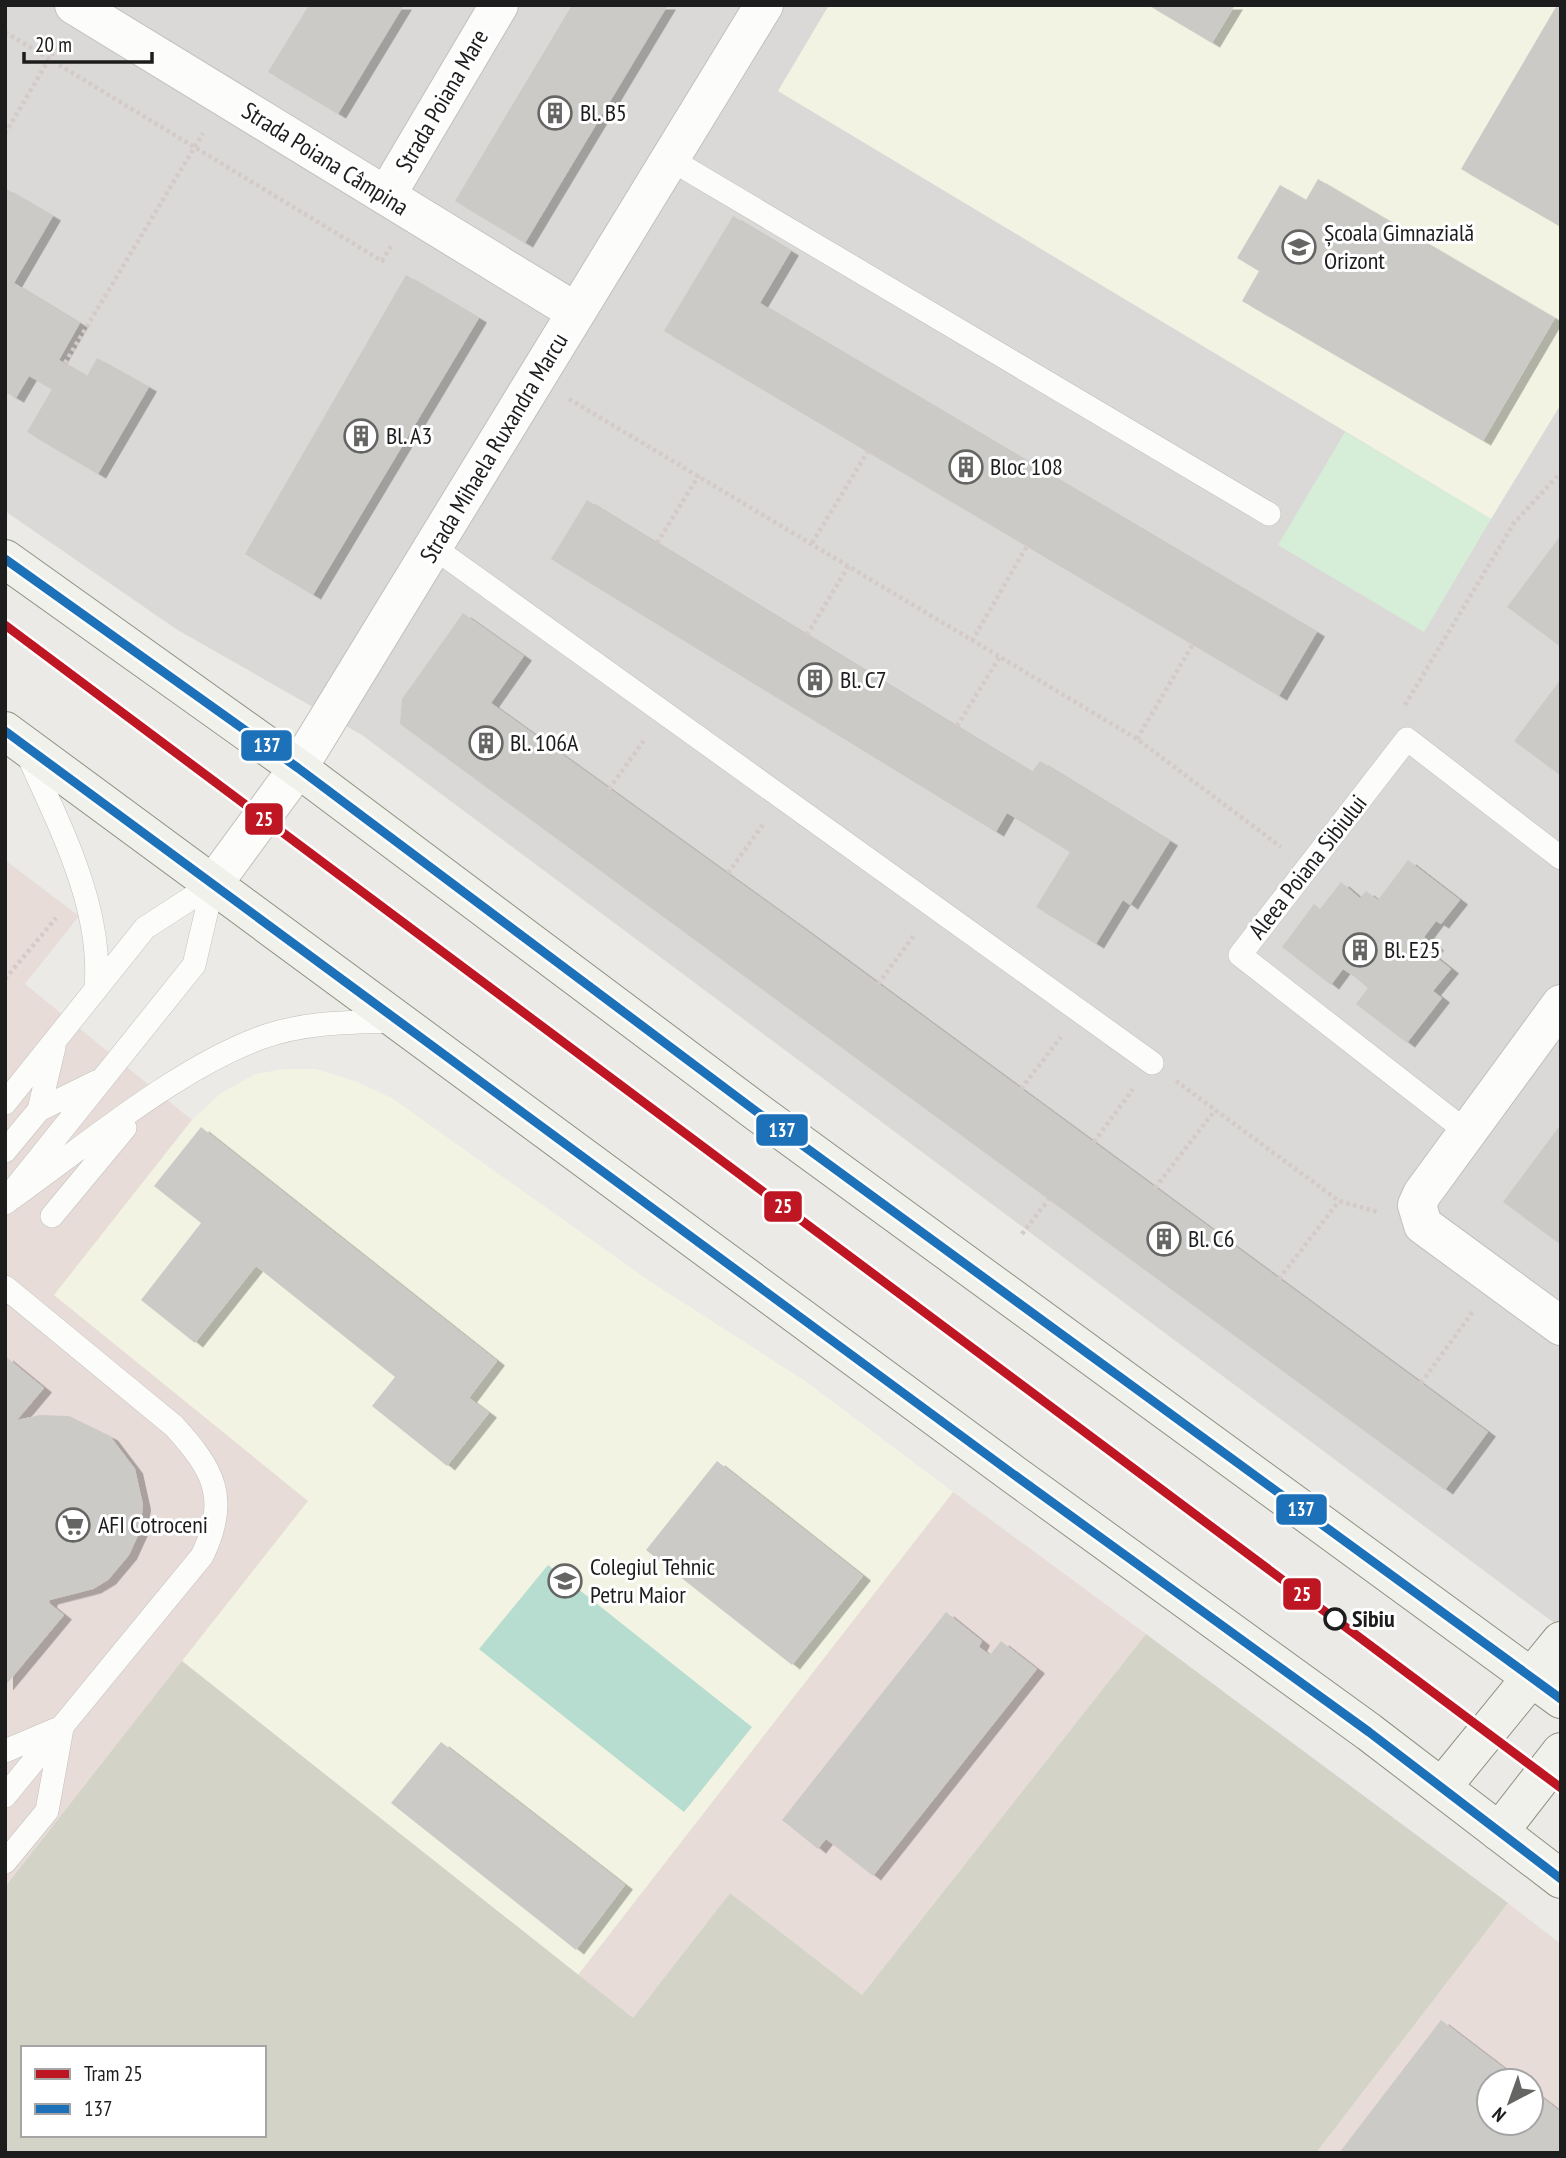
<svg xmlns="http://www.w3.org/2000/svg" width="1566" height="2158" font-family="'PT Sans Narrow',sans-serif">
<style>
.residential{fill:#dad9d7}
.commercial{fill:#e8dcd9;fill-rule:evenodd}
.education{fill:#f2f3e2}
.construction{fill:#d3d3c8;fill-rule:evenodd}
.park{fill:#d6eed8}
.pitch{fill:#b6ddd0}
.building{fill:#cccac7;filter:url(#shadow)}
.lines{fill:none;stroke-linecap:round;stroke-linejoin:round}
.lane-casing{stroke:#c1c0be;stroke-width:24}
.street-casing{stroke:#c1c0be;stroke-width:40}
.secondary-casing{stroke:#8f9280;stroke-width:40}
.path{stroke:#d4cac7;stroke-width:4.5;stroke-dasharray:3.5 3.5;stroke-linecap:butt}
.lane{stroke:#fcfcfb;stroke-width:23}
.street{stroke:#fcfcfb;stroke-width:38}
.secondary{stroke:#f1f1eb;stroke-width:38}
.bus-1-casing{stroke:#fff;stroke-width:14}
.bus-1{stroke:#1d71b8;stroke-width:9}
.tram-1-casing{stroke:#fff;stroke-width:14}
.tram-1{stroke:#be1622;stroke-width:9}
.stop-dot{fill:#fff;stroke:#1d1d1d;stroke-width:3.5}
.labels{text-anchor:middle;stroke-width:6;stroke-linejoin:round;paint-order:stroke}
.street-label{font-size:24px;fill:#1d1d1d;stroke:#fff}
.poi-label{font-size:24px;fill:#1d1d1d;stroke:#fff;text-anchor:start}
.stop-label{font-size:24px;font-weight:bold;fill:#1d1d1d;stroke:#fff;text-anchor:start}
.line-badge{stroke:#fff;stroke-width:2.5}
.badge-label{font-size:19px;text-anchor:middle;font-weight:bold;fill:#fff}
</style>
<defs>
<filter id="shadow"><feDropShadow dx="8" dy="4.5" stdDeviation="0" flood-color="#0004"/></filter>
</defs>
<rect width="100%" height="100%" fill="#ebeae6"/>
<path class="residential" d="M5 5H1561V1628L362 735 176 629 5 511Z"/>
<path class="commercial" d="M5 860 79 916 25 984 192 1120 55 1295 309 1501 5 1887Z
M953 1492 1146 1634 862 1995 730 1893 633 2019 577 1976Z
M1508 1903 1561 1944V2153H1316ZM1489 2081H1531V2123H1489Z"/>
<path class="education" d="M829 5H1561V404L1491 519 778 91Z
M285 1069H316L355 1081 392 1098 648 1280 805 1381 953 1492 577 1976 182 1661 308 1501 54 1295 192 1120 221 1093 255 1074Z"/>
<path class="construction" d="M1146 1634 1508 1903 1316 2153H5V1887L182 1661 633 2018 730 1893 862 1995ZM23 2048H264V2135H23Z"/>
<path class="park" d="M1345 432 1491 519 1424 632 1278 545Z"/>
<path class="pitch" d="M548 1565 752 1727 684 1812 479 1649Z"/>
<path class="building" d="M309 5H404L338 114 268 72Z
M572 5H668L525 243 455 201Z
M1148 5H1235L1212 43Z
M1557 5H1561V227L1461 169Z
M1318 179 1555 318 1483 441 1242 301 1259 271 1237 258 1280 185 1306 200Z
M5 188 53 216 14 283 80 323 59 360 87 376 97 358 149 387 98 474 27 432 52 389 29 376 16 398 5 392Z
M733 216 791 251 760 303 1317 632 1279 696 664 331Z
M406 275 479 318 313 595 245 554Z
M587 500 1032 772 1040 761 1170 841 1130 905 1123 900 1096 944 1036 907 1070 852 1007 813 996 832 551 559Z
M1561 535V647L1507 607Z
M463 613 524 656 491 703 806 930 1488 1432 1445 1490 400 724 402 699Z
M1561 679V776L1514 741Z
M1408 860 1460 900 1441 924 1436 921 1424 937 1436 946 1431 953 1451 969 1433 991 1442 998 1407 1043 1356 1004 1368 988 1356 978 1343 969 1331 985 1282 947 1314 904 1320 909 1341 882 1360 898 1366 891 1378 900Z
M1561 1124V1245L1503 1202Z
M201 1127 497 1361 469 1398 489 1413 447 1466 372 1406 395 1377 256 1266 195 1343 141 1300 201 1223 154 1186Z
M5 1356 44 1388 17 1420 40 1415 69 1416 110 1436 135 1469 143 1505 140 1531 129 1555 108 1580 93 1589 50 1600 49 1603 64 1615 5 1686Z
M717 1461 863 1576 792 1665 646 1550Z
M946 1612 982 1641 979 1647 990 1655 1001 1641 1037 1669 873 1876 826 1839 818 1849 782 1820Z
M441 1742 625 1885 576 1950 391 1803Z
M1441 2020 1521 2081H1489V2123H1531V2089L1561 2112V2153H1339Z"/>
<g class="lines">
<defs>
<path id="lane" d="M670 159 1269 514
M433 547 1152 1063
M27 753C60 827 103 907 96 989
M5 1103 145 928 213 884
M39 1110 54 1047
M1467 1132 1240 955 1407 739 1561 858
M5 1151 39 1110 96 1082
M16 1187 194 965 213 884
M5 1203C82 1149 172 1071 260 1038 303 1022 351 1022 397 1021
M52 1216 125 1128
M5 1287 174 1426C214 1470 230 1499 202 1556L5 1796
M5 1751 57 1729
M5 1862 47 1811 62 1728"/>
<path id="street" d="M74 5 576 312
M386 196 499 5
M213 884 298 768 764 5
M1561 1004 1422 1194 1417 1205 1423 1225 1561 1326"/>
<path id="secondary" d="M5 559 298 768 757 1112 1561 1699
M5 731 1013 1474 1369 1732 1561 1879
M1442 1787 1561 1641
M1499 1832 1561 1752"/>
</defs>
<use href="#lane" class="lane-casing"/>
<use href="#street" class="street-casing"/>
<use href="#secondary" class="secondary-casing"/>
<path class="path" d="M5 32 382 261 391 246
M5 134 59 42
M65 363 203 133
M569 399 1137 739 1281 847
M657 543 699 475
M812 543 868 451
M807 635 849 565
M972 641 1027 546
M1405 705 1514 523 1561 472
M957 726 999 658
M1137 739 1193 644
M609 789 645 739
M728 873 764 823
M5 979 56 918
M878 984 915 934
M1176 1081 1339 1201 1378 1212
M1021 1089 1061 1037
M1094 1142 1133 1089
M1155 1188 1215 1110
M1022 1234 1049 1199
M1279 1279 1339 1201
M1421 1383 1474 1310"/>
<use href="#lane" class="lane"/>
<use href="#street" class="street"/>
<use href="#secondary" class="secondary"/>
<defs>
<path id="bus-1" d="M5 559 298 768 757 1112 1561 1699
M5 731 1013 1474 1369 1732 1561 1879"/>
</defs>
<use href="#bus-1" class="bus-1-casing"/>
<use href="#bus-1" class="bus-1"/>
<defs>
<path id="tram-1" d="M5 625 1561 1788"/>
</defs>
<use href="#tram-1" class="tram-1-casing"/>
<use href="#tram-1" class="tram-1"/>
</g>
<defs>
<symbol id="building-ring" viewBox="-11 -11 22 22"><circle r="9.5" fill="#fff" stroke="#656563" stroke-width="1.5"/><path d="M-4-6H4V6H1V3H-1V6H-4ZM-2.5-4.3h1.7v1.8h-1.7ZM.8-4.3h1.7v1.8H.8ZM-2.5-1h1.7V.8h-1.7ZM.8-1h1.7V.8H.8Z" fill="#656563"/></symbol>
<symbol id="school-ring" viewBox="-11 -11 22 22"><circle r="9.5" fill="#fff" stroke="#656563" stroke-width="1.5"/><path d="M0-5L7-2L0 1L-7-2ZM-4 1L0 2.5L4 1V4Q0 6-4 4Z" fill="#656563"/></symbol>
<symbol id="supermarket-ring" viewBox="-11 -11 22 22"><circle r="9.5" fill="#fff" stroke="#656563" stroke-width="1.5"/><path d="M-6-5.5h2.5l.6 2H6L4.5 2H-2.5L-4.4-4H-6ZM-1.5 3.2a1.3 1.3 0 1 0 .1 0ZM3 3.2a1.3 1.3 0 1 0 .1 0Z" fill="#656563"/></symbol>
</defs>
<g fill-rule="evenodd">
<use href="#building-ring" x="536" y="94" width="38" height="38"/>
<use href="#school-ring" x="1280" y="228" width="38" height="38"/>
<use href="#building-ring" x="342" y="417" width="38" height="38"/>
<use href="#building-ring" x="947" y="448" width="38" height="38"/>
<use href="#building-ring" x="796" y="661" width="38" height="38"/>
<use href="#building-ring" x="467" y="724" width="38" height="38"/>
<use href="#building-ring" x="1341" y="931" width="38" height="38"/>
<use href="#building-ring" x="1145" y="1220" width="38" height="38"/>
<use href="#supermarket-ring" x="54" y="1506" width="38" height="38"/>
<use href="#school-ring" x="546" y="1562" width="38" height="38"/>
</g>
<circle class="stop-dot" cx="1335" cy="1619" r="10"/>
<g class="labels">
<g class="street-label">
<text transform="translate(442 101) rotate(-60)" y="8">Strada Poiana Mare</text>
<text transform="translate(325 159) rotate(32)" y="8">Strada Poiana Câmpina</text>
<text transform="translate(494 448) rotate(-59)" y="8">Strada Mihaela Ruxandra Marcu</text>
<text transform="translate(1308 867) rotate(-52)" y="8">Aleea Poiana Sibiului</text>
</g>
<g class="poi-label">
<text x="580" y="121">Bl. B5</text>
<text x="1324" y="241">Școala Gimnazială<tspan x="1324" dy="28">Orizont</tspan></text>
<text x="386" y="444">Bl. A3</text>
<text x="990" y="475">Bloc 108</text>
<text x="840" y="688">Bl. C7</text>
<text x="510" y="751">Bl. 106A</text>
<text x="1384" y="958">Bl. E25</text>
<text x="1188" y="1247">Bl. C6</text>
<text x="98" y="1533">AFI Cotroceni</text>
<text x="590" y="1575">Colegiul Tehnic<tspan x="590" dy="28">Petru Maior</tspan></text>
</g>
<g class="stop-label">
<text x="1352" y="1627">Sibiu</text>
</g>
</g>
<g class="line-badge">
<rect x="240" y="729" width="53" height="33" rx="7" fill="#1d71b8"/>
<rect x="244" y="802" width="40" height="34" rx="7" fill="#be1622"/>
<rect x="755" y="1113" width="54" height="34" rx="7" fill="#1d71b8"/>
<rect x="763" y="1190" width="40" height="33" rx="7" fill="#be1622"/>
<rect x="1275" y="1493" width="53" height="33" rx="7" fill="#1d71b8"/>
<rect x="1282" y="1577" width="40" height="34" rx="7" fill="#be1622"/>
</g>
<g class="badge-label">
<text x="267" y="752">137</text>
<text x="264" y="826">25</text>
<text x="782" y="1137">137</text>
<text x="783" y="1213">25</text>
<text x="1301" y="1516">137</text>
<text x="1302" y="1601">25</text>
</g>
<rect width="1566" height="2158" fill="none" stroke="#1d1d1d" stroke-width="14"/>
<rect x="21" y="2046" width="245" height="91" fill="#ffffff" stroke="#a5a5a5" stroke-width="2"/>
<rect x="35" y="2069" width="35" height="10" fill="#be1622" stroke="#a5a5a5" stroke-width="2"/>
<text x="84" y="2081" font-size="21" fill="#1d1d1d">Tram 25</text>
<rect x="35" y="2104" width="35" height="10" fill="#1d71b8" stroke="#a5a5a5" stroke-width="2"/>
<text x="84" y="2116" font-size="21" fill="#1d1d1d">137</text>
<g transform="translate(1510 2102) rotate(221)"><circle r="33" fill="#ffffff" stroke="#a5a5a5" stroke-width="2"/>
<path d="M0-5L12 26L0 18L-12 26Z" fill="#656563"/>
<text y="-10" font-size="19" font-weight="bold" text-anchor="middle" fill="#1d1d1d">N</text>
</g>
<path d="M24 52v10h128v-10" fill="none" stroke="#1d1d1d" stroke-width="3.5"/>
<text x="35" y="52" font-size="21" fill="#1d1d1d" stroke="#ffffff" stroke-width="5" paint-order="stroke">20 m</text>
</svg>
